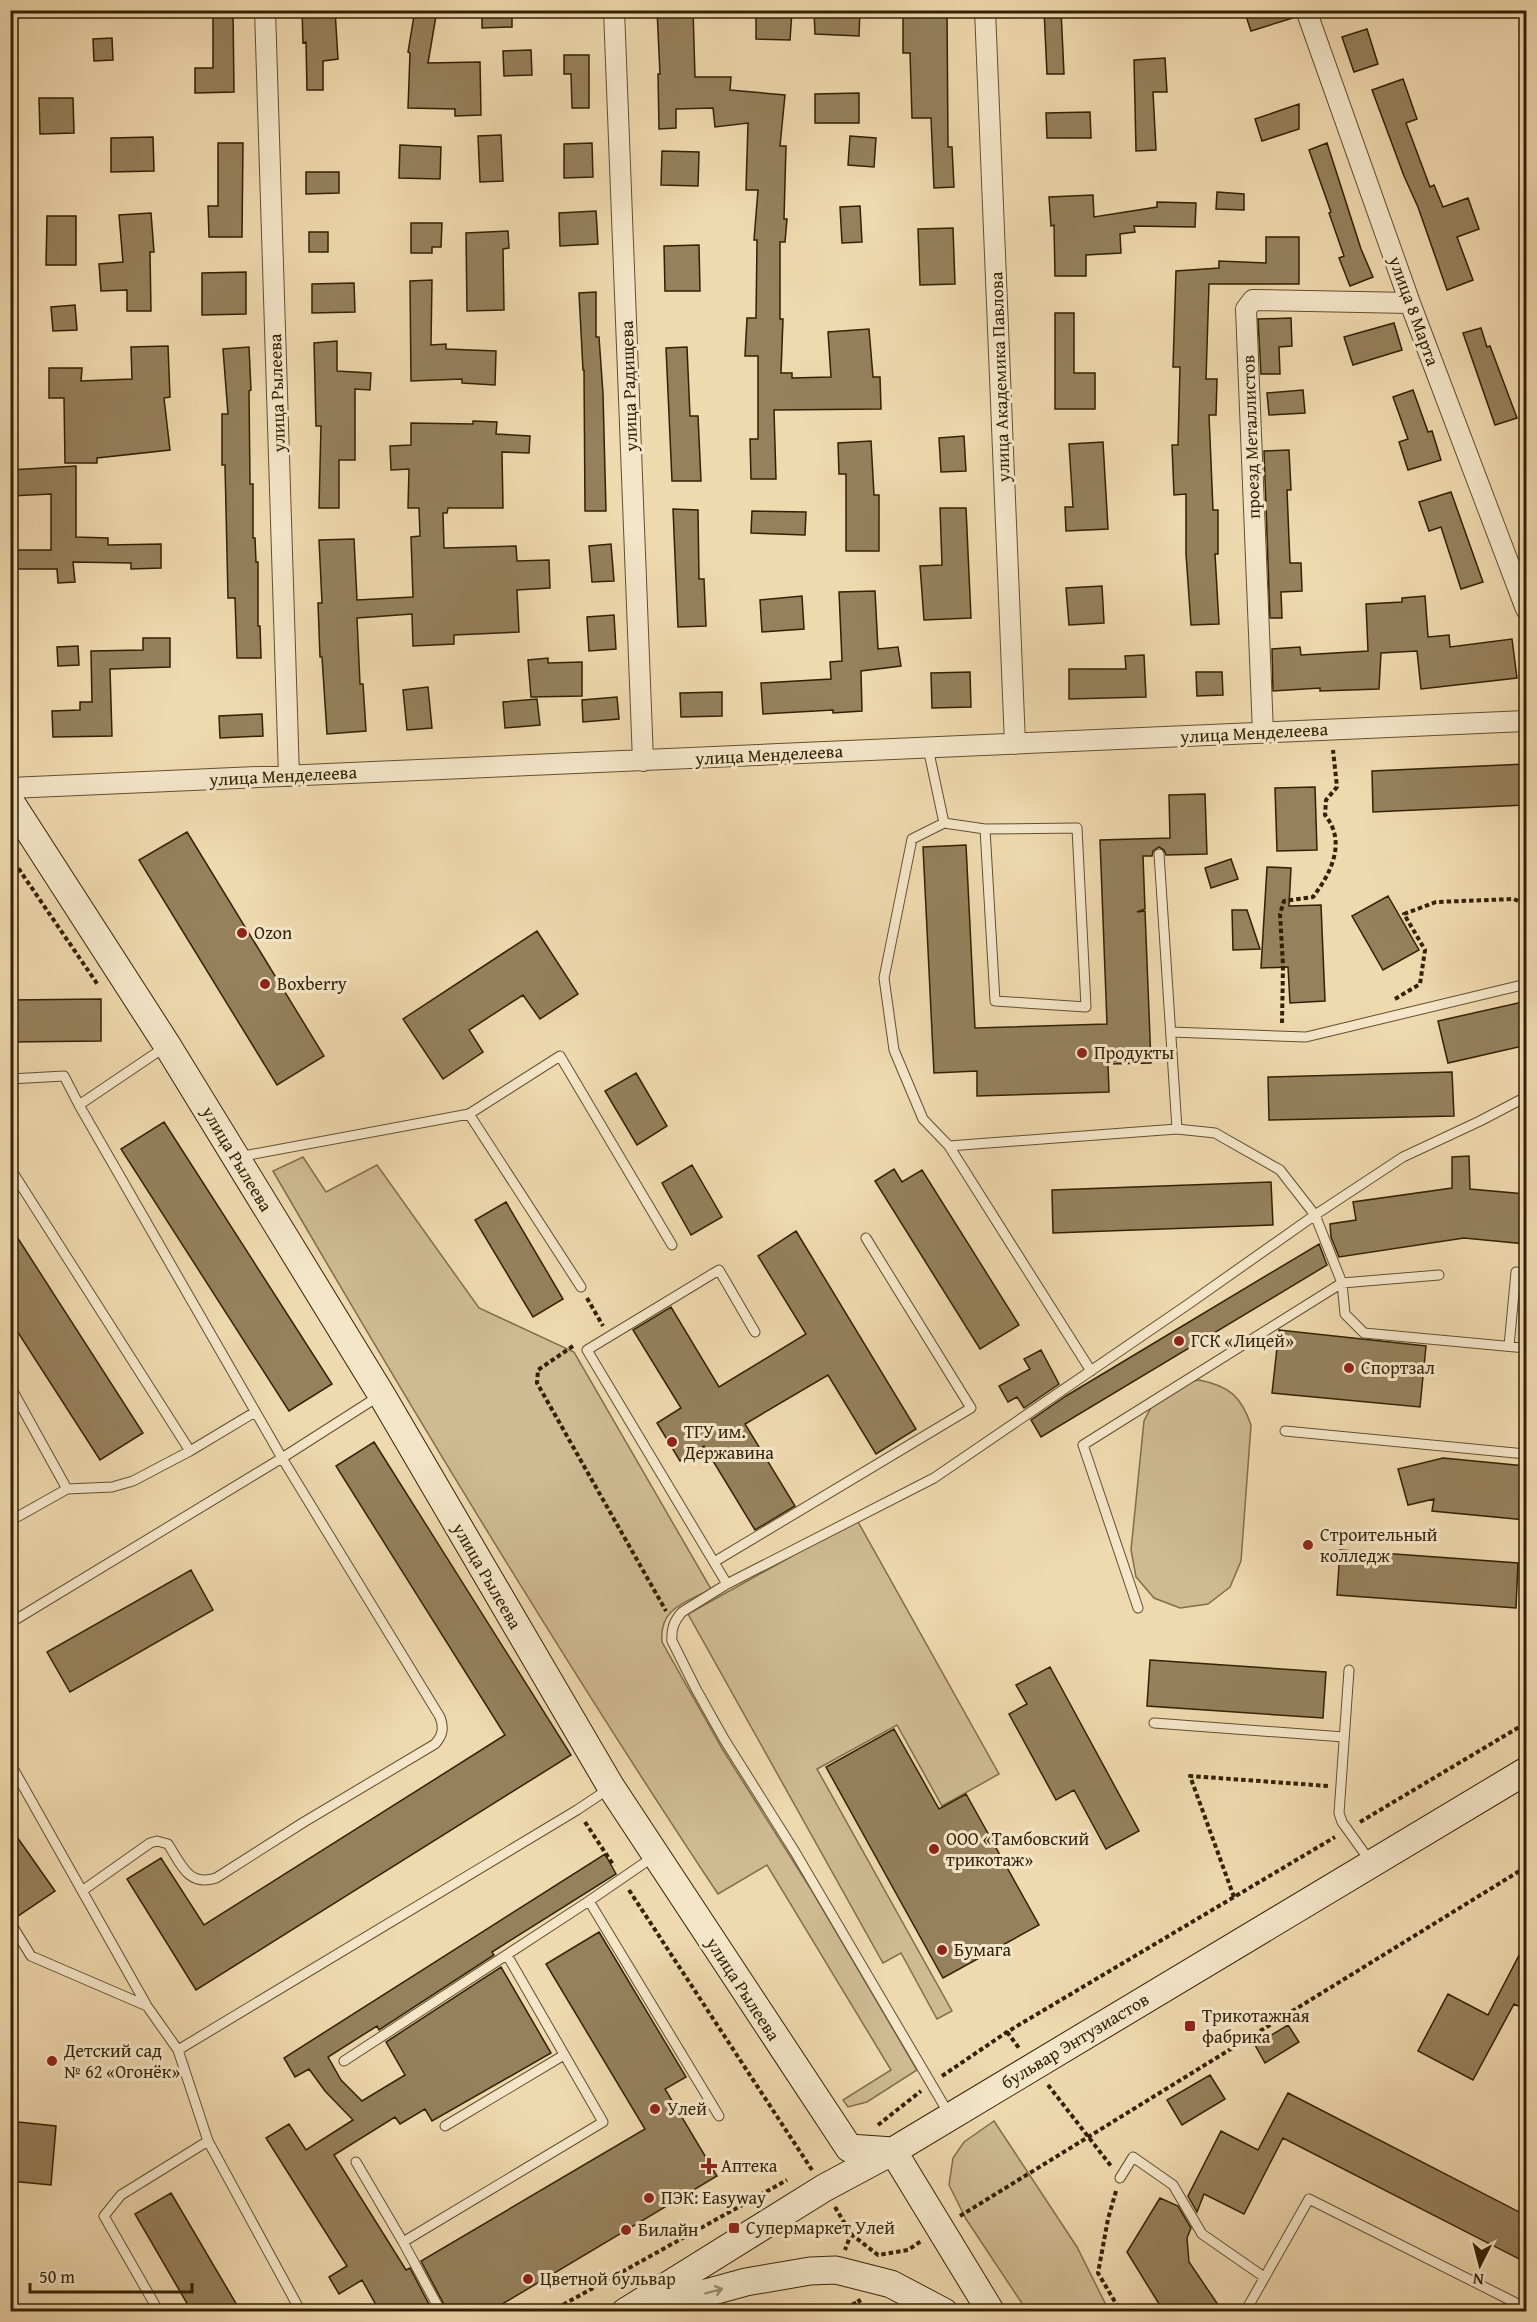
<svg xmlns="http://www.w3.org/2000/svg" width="1537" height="2322" font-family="'Gentium Book Plus',serif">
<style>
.green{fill:#cfba91;stroke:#816e4a;stroke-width:1.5}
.building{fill:#95815c;stroke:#332104;stroke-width:1.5}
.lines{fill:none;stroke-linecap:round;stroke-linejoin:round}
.lane-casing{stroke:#624f2e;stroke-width:11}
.street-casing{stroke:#624f2e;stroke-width:22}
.secondary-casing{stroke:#332104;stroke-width:29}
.path{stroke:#332104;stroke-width:4;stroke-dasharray:4.5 3;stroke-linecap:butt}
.lane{stroke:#f5e6ca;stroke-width:9}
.street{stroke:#f5e6ca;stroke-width:20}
.secondary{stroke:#f5e6ca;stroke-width:27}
.oneway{stroke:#9e8d71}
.poi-dot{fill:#8f2418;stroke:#f5e6ca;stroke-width:2}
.labels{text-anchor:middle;stroke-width:6;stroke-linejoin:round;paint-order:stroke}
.street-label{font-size:18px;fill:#332104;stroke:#f5e6ca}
.poi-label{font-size:18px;fill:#332104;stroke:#f5e6ca;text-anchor:start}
</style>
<rect width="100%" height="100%" fill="#efd9ae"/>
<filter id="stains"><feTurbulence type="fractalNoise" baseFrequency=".00333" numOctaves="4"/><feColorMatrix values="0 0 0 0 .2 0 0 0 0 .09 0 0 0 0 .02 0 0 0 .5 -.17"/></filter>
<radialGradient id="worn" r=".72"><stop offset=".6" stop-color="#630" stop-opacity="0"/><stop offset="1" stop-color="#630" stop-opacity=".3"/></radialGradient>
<path class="green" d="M303 1157 326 1192 377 1165 479 1308 574 1352 711 1589C685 1603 659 1608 662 1642L723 1750 812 1891 917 2070 867 2102 848 2107 843 2100 891 2070 767 1865 718 1894C562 1659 415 1416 273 1171Z
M1199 1380C1229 1386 1241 1396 1251 1425L1241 1561 1230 1587 1208 1604 1180 1608 1154 1598 1136 1577 1131 1550 1144 1421C1155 1396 1172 1383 1199 1380Z
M857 1520 999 1774 942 1806 897 1725 817 1769 952 2011 937 2019 901 1953 883 1963 688 1614Z
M994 2121 1077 2247 1109 2311H1027L966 2219 949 2185 953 2158 964 2142Z"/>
<path class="building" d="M213 10H233L234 92 195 93V68H213Z
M302 10H335L338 59 323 61V90H307L306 42 303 43Z
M415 10H437L428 63 480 62 481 115 455 116V109L408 108 410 53 408 52Z
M482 10H512V27L482 28Z
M657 10H693L695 77H731L730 90 785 95 780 146H786L784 219H787L785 242H780V319H783L781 373H792V378L831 377 828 332 869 329 873 377H880L881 409 774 410 776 479H751L750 439H758V356H745L747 318H756L757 240H754L758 190H746L748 123 715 127 713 108 676 109V128L659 129 658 74H660Z
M860 10 859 36 815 34 814 11Z
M903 10H947L948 147H952L954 187 934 188 931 118H912L910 53H903Z
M1044 10H1061L1064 74H1047Z
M1244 10H1294L1296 17 1251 31Z
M756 11H792L790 40 756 39Z
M1367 29 1378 64 1354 72 1342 37Z
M112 38 113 60 94 61 93 39Z
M531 50 532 75 504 76 503 51Z
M564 55H589V108H572L571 74H564Z
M1165 58 1167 92H1153L1156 150 1136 151 1134 60Z
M1403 79 1417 119 1406 123 1430 187 1434 185 1443 207 1468 198 1479 229 1457 237 1473 280 1447 290 1418 207 1404 176 1372 90Z
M859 93V123H815V94Z
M39 98H73L74 133 40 134Z
M1299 104V129L1262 141 1255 119Z
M1090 112 1091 138H1047L1046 113Z
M501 135 503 181 480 182 478 136Z
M850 136 876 138 874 167 848 165Z
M153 137 154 171 111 172V138Z
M218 143H243L242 237H209L208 206H218Z
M592 143 593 177 564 178V144Z
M1327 143 1361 249 1373 277 1350 286 1339 258 1344 256 1329 213 1331 212 1309 150Z
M400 145 441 147 440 179 399 178Z
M662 151 699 152 698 186 661 185Z
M306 172H339V193L306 194Z
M1217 192 1244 194V210L1216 209Z
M1093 195 1094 217 1157 207V202L1196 203 1195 227 1134 226 1135 232 1120 234 1121 253 1086 255V276H1055L1054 225 1051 226 1049 197Z
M860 206 862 242 842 243 840 207Z
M596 211 598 244 560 246 559 213Z
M151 213 154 252H150L151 311H127V290L101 291 99 264 123 262 119 215Z
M47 216H76V265H46Z
M411 223H442L441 247H432V253H411Z
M953 228 955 284 920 285 918 229Z
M508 231 509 248 503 249 504 310 467 311 466 233Z
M309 232H328V252H309Z
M1266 237H1299V284H1209L1206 379H1217L1216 415H1209L1213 510H1218V554H1215L1219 624 1191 625 1186 554V494L1174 495 1172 445H1178L1180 367H1173L1176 271 1219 268V261L1266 263Z
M699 245 700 291H665L664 246Z
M246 272V314L202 315V273Z
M432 280 431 345 446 344V349L496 351 495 385 462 383V379L411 381 410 281Z
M354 283 355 312 312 313V284Z
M596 292V337H599L603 394 606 511H585L584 370H583L579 293Z
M75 305 77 330 53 331 51 307Z
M1055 313H1074V373H1095V409H1055Z
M1291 318 1292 346 1279 347 1280 374H1261L1258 319Z
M1394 323 1402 350 1353 365 1344 337Z
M1481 328 1487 347 1490 346 1517 418 1495 425 1463 333Z
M337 341V371L371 373 370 390 355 389V460H339V508H319L321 426H316L314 343Z
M168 346 170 397 164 398 170 450 97 458V463H65L64 398H49V368H82L81 381 132 379 131 347Z
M249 347 251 390 249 391 250 484H253V538H255L256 562H258V626H260L261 658H237L235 598H228L225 465H222V414H228L223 349Z
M687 347 690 416H698L701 481H672L666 348Z
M1303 390 1305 413 1269 415 1267 393Z
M1413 390 1428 432 1432 431 1441 460 1408 470 1399 442 1408 439 1393 397Z
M473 421 497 422 496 434 530 436 529 453 502 452 503 508H448L447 513H443L444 548 516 546 517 561 549 560 550 588 517 590 519 632 454 635V644L413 646 412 614 357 618 360 684H363L366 731 327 734 322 657H320L318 603H322L319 540 354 539 357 600 413 597 411 537 420 536 419 508H408L409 469 391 470 390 446 411 445V423L473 424Z
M964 436 966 471 941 472 939 438Z
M871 441 874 495H879V551H846V474H839L838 443Z
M1103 442 1108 529 1066 531 1065 507H1073L1069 444Z
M1289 450 1291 490H1287L1290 563H1301L1302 591 1281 592 1282 618H1270L1264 451Z
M76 466V537L108 538V545L161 544V568L131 569V563L73 562 75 582 58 583 57 569H17V550H51V494L10 496V470Z
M1451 492 1483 582 1461 589 1441 527 1429 531 1419 502Z
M940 508H966L971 618 924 620 920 566 942 565Z
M673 509 698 510 699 579H704L706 626 678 627Z
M752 511 806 512 805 535 751 533Z
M611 544 614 581 592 582 589 546Z
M1102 586 1104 623 1069 625 1066 588Z
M875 591 878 649 898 647 901 666 861 671 862 711 833 713V710L763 714 761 683 831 679 830 662 842 661 839 592Z
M802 596 804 629 762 632 760 600Z
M1425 596 1428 637 1449 635 1450 647 1512 639 1517 678 1421 689 1417 651 1381 653 1379 689 1320 691V688L1273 691 1272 649 1300 647 1301 655 1368 651 1366 604 1402 602V598Z
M614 615 616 649 589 651 587 617Z
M143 638H170V667L110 669 112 736 53 737 52 711 80 710V702H92L91 651 143 650Z
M78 646 79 665 58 666 57 647Z
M1144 655 1146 697 1069 699V669H1126L1125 656Z
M548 658V663L582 662V696L531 697 528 660Z
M970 672 971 707 932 708 931 673Z
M1196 672H1222L1223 695 1197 696Z
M428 687 432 728 407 730 403 690Z
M722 692V716L681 717 680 693Z
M617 697 619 719 583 722 582 700Z
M537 699 540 725 505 728 503 702Z
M262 714 263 736 220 738 219 716Z
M1527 764V805L1373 812 1372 771Z
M1315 787 1317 850 1277 851 1275 788Z
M1205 794 1207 854 1166 855 1164 850 1159 847 1153 851 1152 856H1143L1145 909 1137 912 1145 911 1151 1063 1108 1064 1109 1092 977 1096V1071L934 1073 923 847 966 845 975 1028 1107 1024 1100 840 1170 838 1169 795Z
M187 832 324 1056 277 1085 139 860Z
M1231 859 1238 879 1211 888 1205 868Z
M1267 867 1291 868 1289 906 1321 905 1325 1001 1290 1003 1288 967 1261 968Z
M1388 896 1419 950 1383 970 1352 916Z
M1232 910H1247L1260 949 1233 950Z
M537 931 578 994 540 1019 523 995 469 1030 483 1052 443 1079 403 1019Z
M101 999V1041L10 1042V1000Z
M1527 1001V1045L1448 1063 1438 1021Z
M1452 1072 1454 1116 1269 1120 1268 1077Z
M636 1073 667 1126 637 1145 605 1091Z
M164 1122 332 1384 289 1411 121 1149Z
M1469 1156 1470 1189 1527 1194V1244L1464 1238 1339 1257 1331 1237 1330 1224 1356 1220 1353 1202 1452 1188V1157Z
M692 1165 722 1217 691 1235 662 1183Z
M894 1169 902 1182 922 1170 1019 1325 980 1349 875 1181Z
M1271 1182 1273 1225 1053 1233 1052 1190Z
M506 1202 563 1299 533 1317 475 1220Z
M10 1226 143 1433 100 1460 10 1320Z
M796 1231 916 1429 876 1454 828 1375 745 1424 795 1506 755 1530 704 1446 680 1461 657 1423 681 1408 633 1330 671 1307 719 1387 806 1334 758 1256Z
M1319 1244 1327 1265 1041 1437 1031 1420 1066 1396Z
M1279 1330 1426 1346 1420 1407 1272 1393Z
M1041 1350 1059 1384 1024 1408 1017 1397 1008 1402 999 1386 1030 1369 1024 1359Z
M374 1442 571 1755 196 1990 127 1879 161 1858 204 1925 505 1735 336 1466Z
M1443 1458 1527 1466V1520L1432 1511 1434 1499 1408 1505 1398 1469Z
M1340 1550 1518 1563 1516 1608 1337 1595Z
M191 1570 213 1610 70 1692 47 1652Z
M1150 1660 1326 1672 1323 1718 1147 1706Z
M1050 1667 1139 1831 1106 1849 1074 1790 1056 1800 1009 1714 1027 1704 1016 1685Z
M894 1729 939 1809 966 1794 1039 1925 943 1978 826 1767Z
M10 1827 55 1891 15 1918 10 1915Z
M605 1854 616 1874 492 1952 494 1955 379 2030 377 2026 328 2057 341 2080 362 2101 405 2075 386 2042 501 1967 551 2053 432 2121 425 2109 400 2124 395 2117 334 2155 406 2270 410 2268 433 2312H380L362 2280 339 2294 329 2277 347 2266 266 2138 289 2124 306 2150 353 2120 325 2091 309 2069 295 2077 284 2058Z
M599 1932 686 2077 665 2089 717 2176 489 2312H448L421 2261 645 2129 546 1964Z
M1527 1940V2010L1514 2004 1473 2080 1418 2051 1448 1994 1488 2015Z
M1288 2025 1299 2042 1265 2063 1255 2045Z
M1210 2075 1225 2099 1182 2125 1167 2100Z
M1288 2093 1527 2216V2263L1283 2138 1244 2214 1204 2194 1197 2212 1188 2196 1221 2131 1258 2150Z
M18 2122 56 2126 51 2185 10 2181V2162H15Z
M171 2193 241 2312H192L135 2214Z
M1160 2198 1178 2206 1191 2228 1187 2238 1189 2262 1223 2312H1164L1127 2252Z"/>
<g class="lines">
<defs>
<path id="lane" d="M928 748 944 823 985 829 1077 828 1086 1007 995 1001 985 829
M944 823 912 839 884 978 894 1050 923 1119 949 1146 1177 1129 1215 1133 1280 1170 1315 1215 1342 1283 1439 1275
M1159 854 1177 1129
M1171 1032 1306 1037 1526 984
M10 1079 64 1076 79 1105
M469 1114 581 1287
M949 1146 1091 1371
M238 1157 469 1114 560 1056 672 1245
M10 1168 190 1451
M1509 1346 1516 1272 1526 1273
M10 1386 67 1489
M1285 1431 1526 1454
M10 1521 67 1489 112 1487 133 1481 190 1451 255 1412
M714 1562 971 1408 866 1238
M727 1584 587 1350 719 1270 755 1332
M1138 1608 1083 1445 1342 1283 1345 1314 1364 1333 1526 1348
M10 1623 282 1458 79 1105 165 1047
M1349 1670 1339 1813 1342 1822 1370 1861
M1154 1723 1344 1737
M10 1763 147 2006 178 2050
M653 1857 589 1901 719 2116
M82 1891 150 1843 157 1841 168 1844C181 1864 188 1887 216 1878L304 1822 435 1744C443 1735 444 1728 440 1717L282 1458 379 1396
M10 1922 31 1956 147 2006
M344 2061 589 1901
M949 2114 795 1852 724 1739 696 1689 672 1641C671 1629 674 1621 682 1612L727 1584 934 1478 1190 1303 1315 1215 1403 1157 1480 1121 1526 1097
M445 2126 564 2055
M356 2162 403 2242
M1120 2178 1133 2157 1173 2185 1202 2234 1264 2277
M159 2312 104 2216 121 2195 208 2141
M301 2312 208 2141 178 2050 577 1810 610 1788
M441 2312 403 2242 603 2122 507 1955
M1245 2312 1309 2199 1526 2308"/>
<path id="street" d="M265 10 289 776
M614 10 643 761
M985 10 1015 744
M1306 10 1410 303 1526 609
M1263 733 1246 309 1253 300 1410 303
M10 788 1526 721"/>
<path id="secondary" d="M10 801 167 1045 381 1394 611 1787 849 2148 893 2151
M893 2151 991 2312
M644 2310 746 2282 810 2271 836 2270 891 2284 944 2312
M625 2312 824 2188 893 2151 1526 1771"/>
</defs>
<use href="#lane" class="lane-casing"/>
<use href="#street" class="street-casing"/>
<use href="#secondary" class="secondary-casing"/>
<path class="path" d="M10 856 98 985
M1395 999 1420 984 1425 950 1404 914 1436 902 1514 899 1526 905
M1282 1023 1283 965 1280 914 1284 901 1313 897C1331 873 1347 842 1325 815L1326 800 1337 787 1333 750
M587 1298 603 1326
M573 1346 538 1370 537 1383 666 1611
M585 1822 614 1866
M1360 1822 1526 1723
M629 1890 812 2170
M1234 1897 1190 1776 1328 1786
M1007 2032 1019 2048
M942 2076 1007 2032 1335 1837
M1048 2085 1111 2166
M878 2125 921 2091
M1116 2191 1108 2219 1098 2273 1121 2312
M835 2207 851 2234 845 2250
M960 2216 1526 1867
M851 2234 878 2255 908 2250 921 2241
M858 2299 866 2312
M550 2312 787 2180
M839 2312 859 2301"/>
<use href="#lane" class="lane"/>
<use href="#street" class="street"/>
<use href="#secondary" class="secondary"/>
</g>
<defs><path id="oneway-shaft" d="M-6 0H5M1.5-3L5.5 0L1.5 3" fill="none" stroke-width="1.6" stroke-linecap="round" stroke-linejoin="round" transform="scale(1.5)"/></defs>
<use class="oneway" href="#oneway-shaft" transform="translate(714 2291) rotate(-15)"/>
<g class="poi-dot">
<circle cx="242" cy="933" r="6"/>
<circle cx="265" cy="984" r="6"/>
<circle cx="1082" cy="1053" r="6"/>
<circle cx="1179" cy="1341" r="6"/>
<circle cx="1349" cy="1368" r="6"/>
<circle cx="672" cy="1442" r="6"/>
<circle cx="1308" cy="1545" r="6"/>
<circle cx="934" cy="1849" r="6"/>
<circle cx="942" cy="1950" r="6"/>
<rect x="1184" y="2020" width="12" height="12" rx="3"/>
<circle cx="52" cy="2061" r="6"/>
<circle cx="655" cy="2109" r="6"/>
<path d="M706 2157h6v6h6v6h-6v6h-6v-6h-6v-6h6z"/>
<circle cx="649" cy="2198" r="6"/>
<rect x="728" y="2222" width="12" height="12" rx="3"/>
<circle cx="626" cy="2230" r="6"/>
<circle cx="528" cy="2279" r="6"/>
</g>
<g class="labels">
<g class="street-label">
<text transform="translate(1414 311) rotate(70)" y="6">улица 8 Марта</text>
<text transform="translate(1000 377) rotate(-92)" y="6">улица Академика Павлова</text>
<text transform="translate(629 386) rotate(-92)" y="6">улица Радищева</text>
<text transform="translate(277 393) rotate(-92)" y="6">улица Рылеева</text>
<text transform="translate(1251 437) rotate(-92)" y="6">проезд Металлистов</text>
<text transform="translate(1254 733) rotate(-3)" y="6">улица Менделеева</text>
<text transform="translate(769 755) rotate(-3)" y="6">улица Менделеева</text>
<text transform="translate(283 776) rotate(-3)" y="6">улица Менделеева</text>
<text transform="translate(237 1159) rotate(59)" y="6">улица Рылеева</text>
<text transform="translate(487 1576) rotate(60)" y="6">улица Рылеева</text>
<text transform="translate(743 1989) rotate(57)" y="6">улица Рылеева</text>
<text transform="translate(1075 2041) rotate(-31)" y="6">бульвар Энтузиастов</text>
</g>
<g class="poi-label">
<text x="254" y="939">Ozon</text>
<text x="277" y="990">Boxberry</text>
<text x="1094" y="1059">Продукты</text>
<text x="1191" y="1347">ГСК «Лицей»</text>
<text x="1361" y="1374">Спортзал</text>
<text x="684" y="1438">ТГУ им.<tspan x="684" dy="21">Державина</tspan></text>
<text x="1320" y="1541">Строительный<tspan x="1320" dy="21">колледж</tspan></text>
<text x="946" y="1845">ООО «Тамбовский<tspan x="946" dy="21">трикотаж»</tspan></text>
<text x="954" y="1956">Бумага</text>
<text x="1202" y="2022">Трикотажная<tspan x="1202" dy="21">фабрика</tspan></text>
<text x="64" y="2057">Детский сад<tspan x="64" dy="21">№ 62 «Огонёк»</tspan></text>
<text x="667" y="2115">Улей</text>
<text x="721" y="2172">Аптека</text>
<text x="661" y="2204">ПЭК: Easyway</text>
<text x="746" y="2234">Супермаркет Улей</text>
<text x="638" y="2236">Билайн</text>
<text x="540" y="2285">Цветной бульвар</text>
</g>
</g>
<rect width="1537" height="2322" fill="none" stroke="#efd9ae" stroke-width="36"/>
<rect x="12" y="12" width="1513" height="2298" fill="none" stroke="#332104" stroke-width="3"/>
<rect x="18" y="18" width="1501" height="2286" fill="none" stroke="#332104" stroke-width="1.5"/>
<g transform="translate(1480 2265) rotate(186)" stroke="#f5e6ca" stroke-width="4.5" paint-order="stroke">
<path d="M0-4.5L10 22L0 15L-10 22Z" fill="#332104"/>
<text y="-9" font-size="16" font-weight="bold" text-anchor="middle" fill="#332104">N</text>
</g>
<path d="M30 2283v9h162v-9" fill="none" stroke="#332104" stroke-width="3"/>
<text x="39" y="2283" font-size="18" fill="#332104" stroke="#f5e6ca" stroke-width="4.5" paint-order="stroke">50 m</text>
<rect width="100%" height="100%" filter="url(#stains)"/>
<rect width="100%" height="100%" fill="url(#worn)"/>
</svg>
